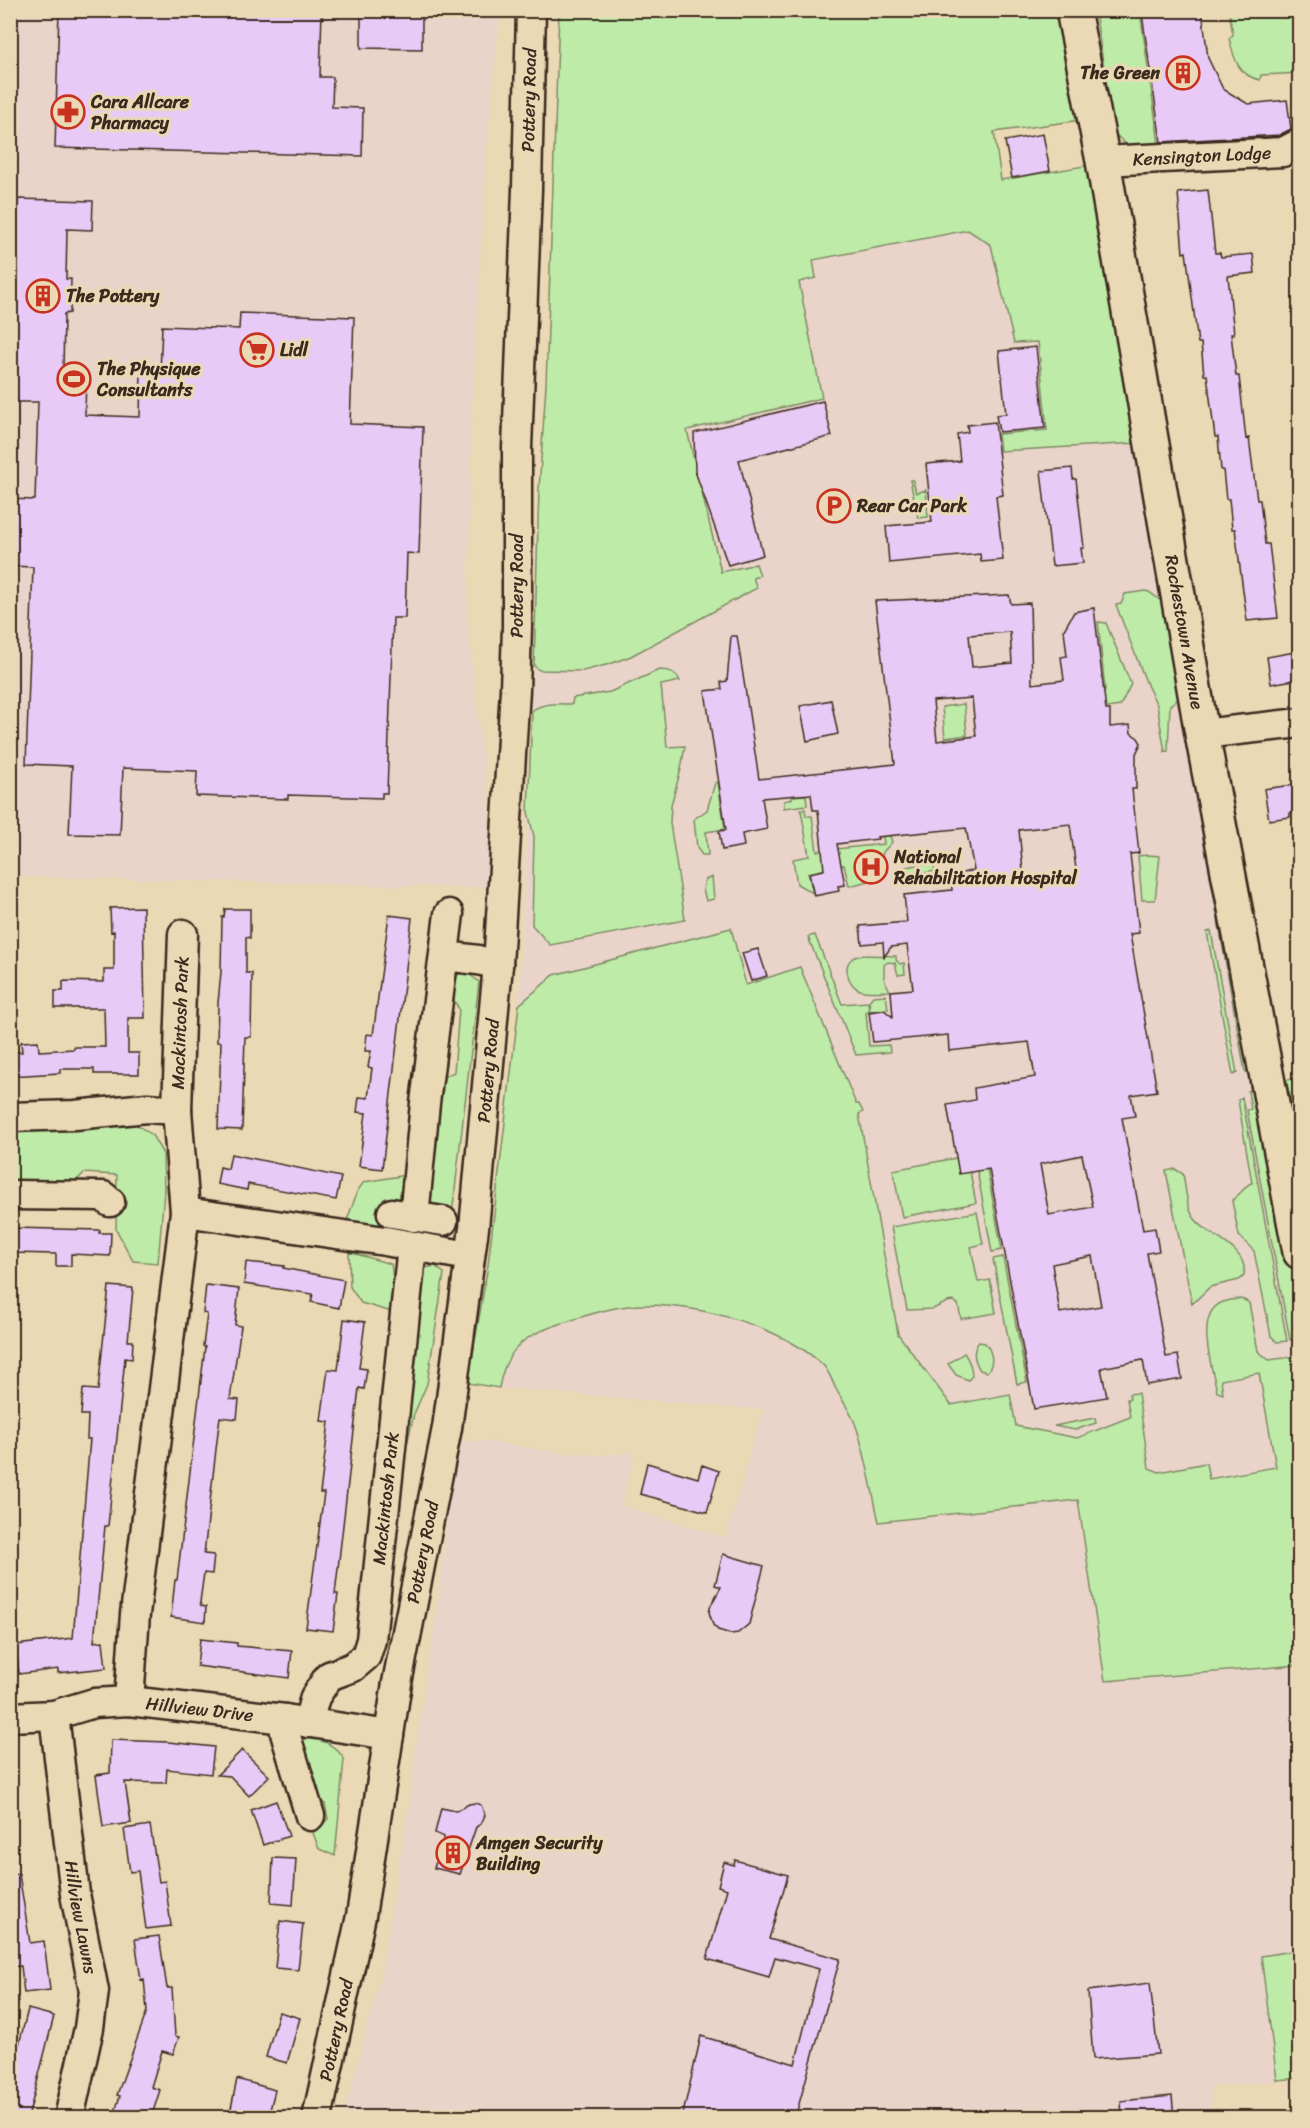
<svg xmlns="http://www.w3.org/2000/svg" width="1310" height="2128" font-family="Sriracha,sans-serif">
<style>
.built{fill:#ead4ca}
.green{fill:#bfeba9;stroke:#7d8a64;stroke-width:1.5}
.building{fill:#e9caf7;stroke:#3b2a1e;stroke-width:1.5;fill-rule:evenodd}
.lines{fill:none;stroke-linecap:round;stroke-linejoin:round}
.minor-casing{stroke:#3b2a1e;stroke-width:33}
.major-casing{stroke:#3b2a1e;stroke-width:38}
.minor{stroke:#ebd9b6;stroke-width:28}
.major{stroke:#ebd9b6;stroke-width:33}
.labels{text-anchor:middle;stroke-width:6;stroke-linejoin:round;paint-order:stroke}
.poi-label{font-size:18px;font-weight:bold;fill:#3b2a1e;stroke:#ebd9b6;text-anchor:start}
.street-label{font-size:18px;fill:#3b2a1e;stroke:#ebd9b6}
</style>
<rect width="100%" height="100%" fill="#ebd9b6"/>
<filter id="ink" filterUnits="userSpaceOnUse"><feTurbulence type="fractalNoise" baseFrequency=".0167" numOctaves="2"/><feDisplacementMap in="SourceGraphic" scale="12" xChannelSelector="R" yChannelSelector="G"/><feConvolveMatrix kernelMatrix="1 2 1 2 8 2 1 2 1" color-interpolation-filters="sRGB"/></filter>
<g filter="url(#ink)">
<path class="built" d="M11 11H500L485 170 472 413 467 621 489 811 491 888 11 876Z
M559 11 1081 120 994 132 1001 180 1090 165 1299 1325V2078L1210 2087 1214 2118H343L380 1980 409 1806 421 1711 438 1603 454 1451 464 1441H487L559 1453 603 1455 635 1452 621 1506 726 1537 760 1419 766 1410 499 1388 468 1383 488 1265 519 1005 528 812 539 490 546 385Z"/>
<path class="green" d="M559 11H1060L1081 120 994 132 1001 180 1090 165 1138 443 1000 451 998 434 1047 430 1038 342 1014 343 991 245 968 230 813 260 816 278 799 282 822 398 687 430 721 572 756 564 760 575 753 578 757 588 631 656 610 664 583 671 539 670 534 666 539 490 546 385Z
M1095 11H1140L1159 144 1127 145 1116 135 1113 125Z
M1229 11H1299V73L1261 75 1260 80C1237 75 1234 58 1229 38L1233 35Z
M910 480H913L916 493 926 490 928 517 918 518Z
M1145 591 1149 592 1164 603 1182 692 1177 700 1170 705 1168 751 1165 752 1157 705 1148 687 1116 605 1121 604 1125 594Z
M1098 622 1106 623 1131 684 1120 706 1107 708 1101 704 1100 696 1105 690Z
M659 670C669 670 676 672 680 681L661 685 667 747 685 746 681 769 671 805 670 823 685 920 550 945 532 925 534 836 528 812 532 711C542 702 559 704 572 704L573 698 610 692Z
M964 704 967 735 945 738 942 707Z
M718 782 725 829 706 832 708 855H702L697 848 694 819 707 810 715 783Z
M806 795 807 805 784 808V801L792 799V796Z
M805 809 806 816H812L817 851 884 844 881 819 884 818 892 842 883 852 877 879 849 886 844 865 808 873 813 893 797 884 793 859 809 856 801 810Z
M1148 855 1160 856 1155 900H1142L1138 856Z
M933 862 935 871 898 879 897 873 901 868Z
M1210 875 1214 878 1258 1070 1245 1072Z
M712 877 714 899 706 901 703 889 705 880Z
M731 928 746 985 800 967 856 1104H859L863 1112 859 1114 898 1334 951 1405 1010 1394 1016 1426 1077 1438 1130 1417 1127 1399H1130L1129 1394 1138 1393 1149 1468 1159 1472 1206 1463 1209 1479 1276 1467 1259 1373 1221 1380 1223 1394 1217 1392C1213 1369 1191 1308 1227 1301 1235 1299 1242 1297 1249 1303L1258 1351 1269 1360 1299 1356V1665L1105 1681 1078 1500 879 1522C872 1492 867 1459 857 1429 853 1415 843 1402 836 1389 832 1381 829 1371 823 1365 781 1326 700 1305 645 1305 619 1305 593 1313 569 1321 528 1334 507 1343 499 1388L468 1383 488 1265 519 1005 554 975Z
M1211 931 1237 1073 1233 1075 1207 932Z
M815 935 842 1004 868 1002 869 1011 866 1012 869 1046 889 1045 890 1052 856 1055 808 937Z
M862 955 896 956V960L900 964 904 963 905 974 898 975 895 963 888 962 884 965V979L890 991C881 991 869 993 860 990 849 986 841 966 853 958 856 956 859 956 862 955Z
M461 973 469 974 479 982 452 1215 437 1210 429 1199 442 1084 445 1076 454 1072 459 1009 453 999 455 977Z
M886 995 888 1009 870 1011 869 1001 873 996Z
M1299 1078V1116L1295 1117 1286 1080Z
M1262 1089 1299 1298V1337L1290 1340 1247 1110 1251 1109 1248 1091Z
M1242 1097 1287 1341 1277 1342 1271 1336 1254 1251 1239 1236 1232 1201 1249 1184 1252 1183 1238 1100Z
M134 1123 152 1135 163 1154 164 1191 158 1263 133 1261 116 1229 117 1175 84 1173 72 1185 11 1184 10 1125Z
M967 1156 976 1203 902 1217 893 1170Z
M985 1158 1002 1250 992 1252 975 1160Z
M1175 1169 1183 1174C1186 1188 1186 1208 1195 1219 1209 1238 1249 1247 1244 1276L1239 1280 1210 1287 1192 1304 1166 1171Z
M407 1175 405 1190 401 1200 389 1203 384 1228 346 1223 358 1190 364 1182Z
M977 1212 983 1244 971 1247 978 1282 990 1280 996 1313 961 1319 958 1304 953 1301 947 1302 933 1309 907 1310 891 1227Z
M349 1252 391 1264 394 1285 392 1312 361 1303 350 1287Z
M1003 1257 1027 1382 1017 1384 993 1259Z
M435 1266 444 1273 427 1384 414 1414 400 1474 420 1269Z
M979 1342 985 1343C992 1351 995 1363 987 1372L980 1370C975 1362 971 1351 979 1342Z
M964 1353C969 1360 972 1367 972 1376L968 1380 956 1375 948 1364Z
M1095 1418 1096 1423 1075 1430 1054 1426Z
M303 1734C319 1740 335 1743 344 1759L335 1856 319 1849 313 1833 328 1819 325 1804 314 1797 299 1742Z
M1299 1950V2078L1277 2080 1261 1956Z"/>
<path class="building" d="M59 10H322L320 77H333L332 107 363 108 362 156 55 148Z
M361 10H422V49L361 48Z
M1168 10H1202L1208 58 1223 89 1248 104 1287 100 1291 129 1279 135 1161 142 1142 14Z
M1043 134 1050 171 1012 178 1005 141Z
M1208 190 1215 253H1220L1221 257 1253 254 1255 273 1228 276 1234 334H1231L1236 376H1239L1246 439 1249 438 1257 500H1260L1265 544H1269L1278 618 1247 621 1235 529H1232L1229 499H1226L1223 470H1221L1218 437H1215L1207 375H1204L1201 343H1198L1186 252 1183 253 1178 193Z
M18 199 93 201 92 230 67 229 66 279H71L70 313 64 314 63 373 86 374 85 415 140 417 141 372 160 373 162 326 239 329 240 313 354 317 350 424 423 427 419 554 407 553 405 618H393L387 793H382V798L288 795V799L196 796 197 771 123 768 120 835 69 834 72 766 26 764 33 567 10 566V499L35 500 38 402H12Z
M1036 347 1045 428 999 432 996 415 1006 414 999 351Z
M823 401 832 436 739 460 763 555 728 565 695 471 694 433Z
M995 422 1003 495 996 496 1003 560 981 562 980 554 889 563 886 526 932 522 926 464 960 461 957 434 968 432 967 425Z
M1072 468 1073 479H1076L1084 548H1081L1083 563 1052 566 1041 471Z
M1009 595 1011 604 1030 603 1032 684 1064 680 1061 657 1067 656 1064 630 1074 612 1094 608 1106 710H1110V727L1130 725 1131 733 1138 738 1141 743 1136 754V789H1132L1139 853 1130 854 1139 933 1130 934 1157 1091 1131 1095 1135 1116 1122 1118 1143 1230 1155 1228 1159 1251 1147 1253 1166 1357 1178 1355 1182 1379 1147 1385 1143 1360 1101 1368 1107 1397 1034 1409 989 1169 959 1174 947 1105 975 1100 974 1088 1035 1077 1029 1042 949 1051 948 1035 873 1042 869 1012 884 1010 893 1017 891 991 913 989 907 945 891 947 884 957 883 942 862 944 860 926 907 922 904 895 952 890 951 876 974 870 966 828 877 837 878 839 837 844 845 885 838 886 839 891 814 896 809 873 824 870 818 810H813L811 794 762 798 767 829 742 834 744 846 722 850 719 831 726 830 705 691 722 689 721 682 727 681 731 636H737L759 779 895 764 875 601ZM1010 632 1012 663 972 667 969 635ZM972 698 976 736 937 741 933 701ZM1070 824 1077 877 1033 880 1023 871 1019 830ZM1082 1155 1093 1207 1049 1215 1040 1164ZM1092 1256 1101 1306 1060 1313 1052 1264Z
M1295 652V657L1299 656V679L1271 684 1267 657Z
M831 700 838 734 807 741 800 706Z
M1299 784V811L1290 813V817L1269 820 1264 789Z
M143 907 145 1018H128V1053H139V1074H94V1069H60V1073L10 1076V1052H22L21 1042 38 1041 39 1051 74 1049V1047H105L104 1008H55V991H63V981L104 982V970H114V931L111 932 110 908Z
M225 909H250V938L246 937V973H252L251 1037H245L242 1130 218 1129 221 1042H217L218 1003 221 972 222 917H224Z
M389 915 412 918 382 1169 359 1166 366 1113 357 1112 359 1097 368 1098 372 1068 368 1067 371 1051H365L367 1034 373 1035Z
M758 949 767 976 751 981 742 953Z
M231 1154 341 1177 336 1200 248 1184 247 1190 217 1184 220 1167 228 1169Z
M12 1228 100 1230 99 1233H111L110 1256 71 1254V1266H56V1254L11 1253Z
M246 1262 284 1266 283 1268 344 1280 339 1308 311 1302 313 1294 244 1284Z
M206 1285 239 1289 235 1325 241 1326 230 1399 239 1400 237 1419 220 1417 218 1432 204 1554 214 1555 212 1574 204 1573 200 1602 201 1606 206 1607 205 1622 171 1617 175 1580H177L205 1347 203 1346 207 1314 203 1313Z
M109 1286 133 1288 128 1341H133L132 1359 125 1358 108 1526H105L94 1642 103 1641 106 1668 58 1673V1669L19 1674 16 1645 73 1638 90 1439H87L88 1415H81L83 1389 98 1390Z
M344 1319 365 1322 359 1368 367 1369 364 1389 359 1388 335 1594H338L333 1631 306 1628 324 1493H320L329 1422 321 1421 328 1369 338 1370Z
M647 1463 698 1478 702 1465 719 1471 707 1512 640 1494Z
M723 1554 764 1566 749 1624 738 1633 731 1634 718 1630 713 1625 709 1612 711 1605 721 1587 715 1585Z
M200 1639 237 1643V1646L292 1651 289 1678 197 1666Z
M111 1740 168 1742 214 1747 211 1774 167 1769 166 1783 125 1782 131 1823 103 1827 96 1775 110 1773Z
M242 1750 269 1776 249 1796 230 1776 217 1775Z
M276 1801 289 1836 263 1845 251 1810Z
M475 1803 481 1805 485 1815 481 1824 476 1827 460 1874 434 1868 444 1837 435 1833 441 1808 456 1811 469 1804Z
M150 1825 159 1882 165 1881 171 1926 146 1929 138 1871 130 1872 124 1829Z
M273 1858 296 1859 293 1905 271 1903Z
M735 1860 788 1875 769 1939 840 1959 795 2118H682L701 2036 795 2064 819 1969 775 1957 769 1977 707 1959 727 1889 718 1886 724 1862 734 1865Z
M19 1874 30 1943 44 1941 50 1990 24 1993 21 1966 10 1967V1875Z
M280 1921 303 1924 298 1970 275 1968Z
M159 1936 167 1988H172L175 2036 179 2037 173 2054 162 2051 151 2087 160 2090 151 2118H113L120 2096 117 2095 147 2011 144 1979 141 1980 135 1939Z
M1150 1983 1158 2054 1093 2059 1088 1991Z
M28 2009 54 2016 28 2118H10V2063L14 2064Z
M279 2012 300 2018 287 2063 266 2057Z
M237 2079 275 2090 268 2118H229Z
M1172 2096 1174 2118H1122L1121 2101Z"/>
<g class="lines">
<defs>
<g id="minor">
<path id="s1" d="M1103 161 1283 152 1300 143"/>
<path d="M1202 734 1300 723"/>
<path d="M445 956 478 960 498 965"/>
<path d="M10 1117 75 1115 147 1108 177 1110"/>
<path d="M10 1195 103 1196 110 1202"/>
<path d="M185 1212 385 1241 469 1256"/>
<path d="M392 1213 443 1221"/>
<path d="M414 1217 425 1103 449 914"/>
<path id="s2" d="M129 1701 135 1614 185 1212 177 1110 183 934"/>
<path id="s3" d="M54 1715 75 1894 94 1991 89 2028 69 2118"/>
<path id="s4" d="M10 1717 54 1715 94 1703 129 1701 285 1719 389 1735"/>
<path d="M285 1719V1733L310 1816"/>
<path id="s5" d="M308 1723 315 1697 329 1676 353 1667 366 1656 371 1640 412 1246"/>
<path id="s6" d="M317 2118 361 1916 397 1683 447 1428 474 1228 498 965 515 690 517 626V448L527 189 531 10"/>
</g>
<g id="major">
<path id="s7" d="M1073 10 1103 161 1202 734 1300 1252"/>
</g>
</defs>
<use href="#minor" class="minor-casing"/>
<use href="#major" class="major-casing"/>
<use href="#minor" class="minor"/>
<use href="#major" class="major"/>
</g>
</g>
<defs>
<symbol id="building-ring" viewBox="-11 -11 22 22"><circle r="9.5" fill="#ebd9b6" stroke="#c8321e" stroke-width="1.5"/><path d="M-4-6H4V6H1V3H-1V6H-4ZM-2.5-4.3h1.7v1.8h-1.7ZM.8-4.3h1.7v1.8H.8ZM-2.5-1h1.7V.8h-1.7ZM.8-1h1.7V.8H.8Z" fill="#c8321e"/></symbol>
<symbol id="pharmacy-ring" viewBox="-11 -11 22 22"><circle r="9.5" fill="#ebd9b6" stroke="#c8321e" stroke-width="1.5"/><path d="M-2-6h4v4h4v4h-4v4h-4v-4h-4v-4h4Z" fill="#c8321e"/></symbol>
<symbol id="supermarket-ring" viewBox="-11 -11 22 22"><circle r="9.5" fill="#ebd9b6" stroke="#c8321e" stroke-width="1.5"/><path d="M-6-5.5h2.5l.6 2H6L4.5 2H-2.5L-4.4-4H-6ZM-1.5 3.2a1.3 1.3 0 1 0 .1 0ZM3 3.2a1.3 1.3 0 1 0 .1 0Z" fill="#c8321e"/></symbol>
<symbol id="stadium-ring" viewBox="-11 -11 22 22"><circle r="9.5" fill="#ebd9b6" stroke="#c8321e" stroke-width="1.5"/><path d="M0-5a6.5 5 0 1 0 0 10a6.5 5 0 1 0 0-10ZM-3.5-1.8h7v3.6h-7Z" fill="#c8321e"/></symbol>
<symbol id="parking-ring" viewBox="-11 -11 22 22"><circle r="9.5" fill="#ebd9b6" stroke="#c8321e" stroke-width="1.5"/><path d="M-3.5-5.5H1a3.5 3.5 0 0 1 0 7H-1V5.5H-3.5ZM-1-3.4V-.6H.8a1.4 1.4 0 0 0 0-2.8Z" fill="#c8321e"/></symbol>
<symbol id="hospital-ring" viewBox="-11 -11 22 22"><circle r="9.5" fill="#ebd9b6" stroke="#c8321e" stroke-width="1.5"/><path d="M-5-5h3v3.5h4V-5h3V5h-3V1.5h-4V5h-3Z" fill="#c8321e"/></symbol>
</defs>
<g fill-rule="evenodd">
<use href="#building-ring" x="1164" y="54" width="38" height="38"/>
<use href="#pharmacy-ring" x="49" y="93" width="38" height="38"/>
<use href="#building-ring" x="24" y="277" width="38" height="38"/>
<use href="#supermarket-ring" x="238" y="331" width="38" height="38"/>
<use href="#stadium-ring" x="55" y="360" width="38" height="38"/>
<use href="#parking-ring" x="815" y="487" width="38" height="38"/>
<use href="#hospital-ring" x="852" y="848" width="38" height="38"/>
<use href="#building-ring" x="434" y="1834" width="38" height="38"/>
</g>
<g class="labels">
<g class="poi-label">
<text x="1160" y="79" text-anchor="end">The Green</text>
<text x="91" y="108">Cara Allcare<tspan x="91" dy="21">Pharmacy</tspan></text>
<text x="66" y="302">The Pottery</text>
<text x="280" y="356">Lidl</text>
<text x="97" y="375">The Physique<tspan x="97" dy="21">Consultants</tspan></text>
<text x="857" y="512">Rear Car Park</text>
<text x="894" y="863">National<tspan x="894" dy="21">Rehabilitation Hospital</tspan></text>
<text x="476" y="1849">Amgen Security<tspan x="476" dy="21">Building</tspan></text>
</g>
<g class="street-label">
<text dy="6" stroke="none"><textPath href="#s6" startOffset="2034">Pottery Road</textPath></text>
<text dy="6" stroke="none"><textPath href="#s1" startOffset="99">Kensington Lodge</textPath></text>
<text dy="6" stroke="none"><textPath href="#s6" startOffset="1548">Pottery Road</textPath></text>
<text dy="6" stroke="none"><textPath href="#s7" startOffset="632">Rochestown Avenue</textPath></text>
<text dy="6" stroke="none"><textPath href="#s2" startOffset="682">Mackintosh Park</textPath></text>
<text dy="6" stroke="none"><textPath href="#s6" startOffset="1062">Pottery Road</textPath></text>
<text dy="6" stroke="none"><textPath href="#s5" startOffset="254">Mackintosh Park</textPath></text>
<text dy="6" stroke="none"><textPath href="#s6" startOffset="576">Pottery Road</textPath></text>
<text dy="6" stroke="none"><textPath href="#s4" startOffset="192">Hillview Drive</textPath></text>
<text dy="6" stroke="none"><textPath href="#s3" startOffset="204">Hillview Lawns</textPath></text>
<text dy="6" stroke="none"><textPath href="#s6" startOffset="90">Pottery Road</textPath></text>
</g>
</g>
<rect width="1310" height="2128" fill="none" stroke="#ebd9b6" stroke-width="36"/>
<rect x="18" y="18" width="1274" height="2092" fill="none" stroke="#3b2a1e" stroke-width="2" filter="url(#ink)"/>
</svg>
